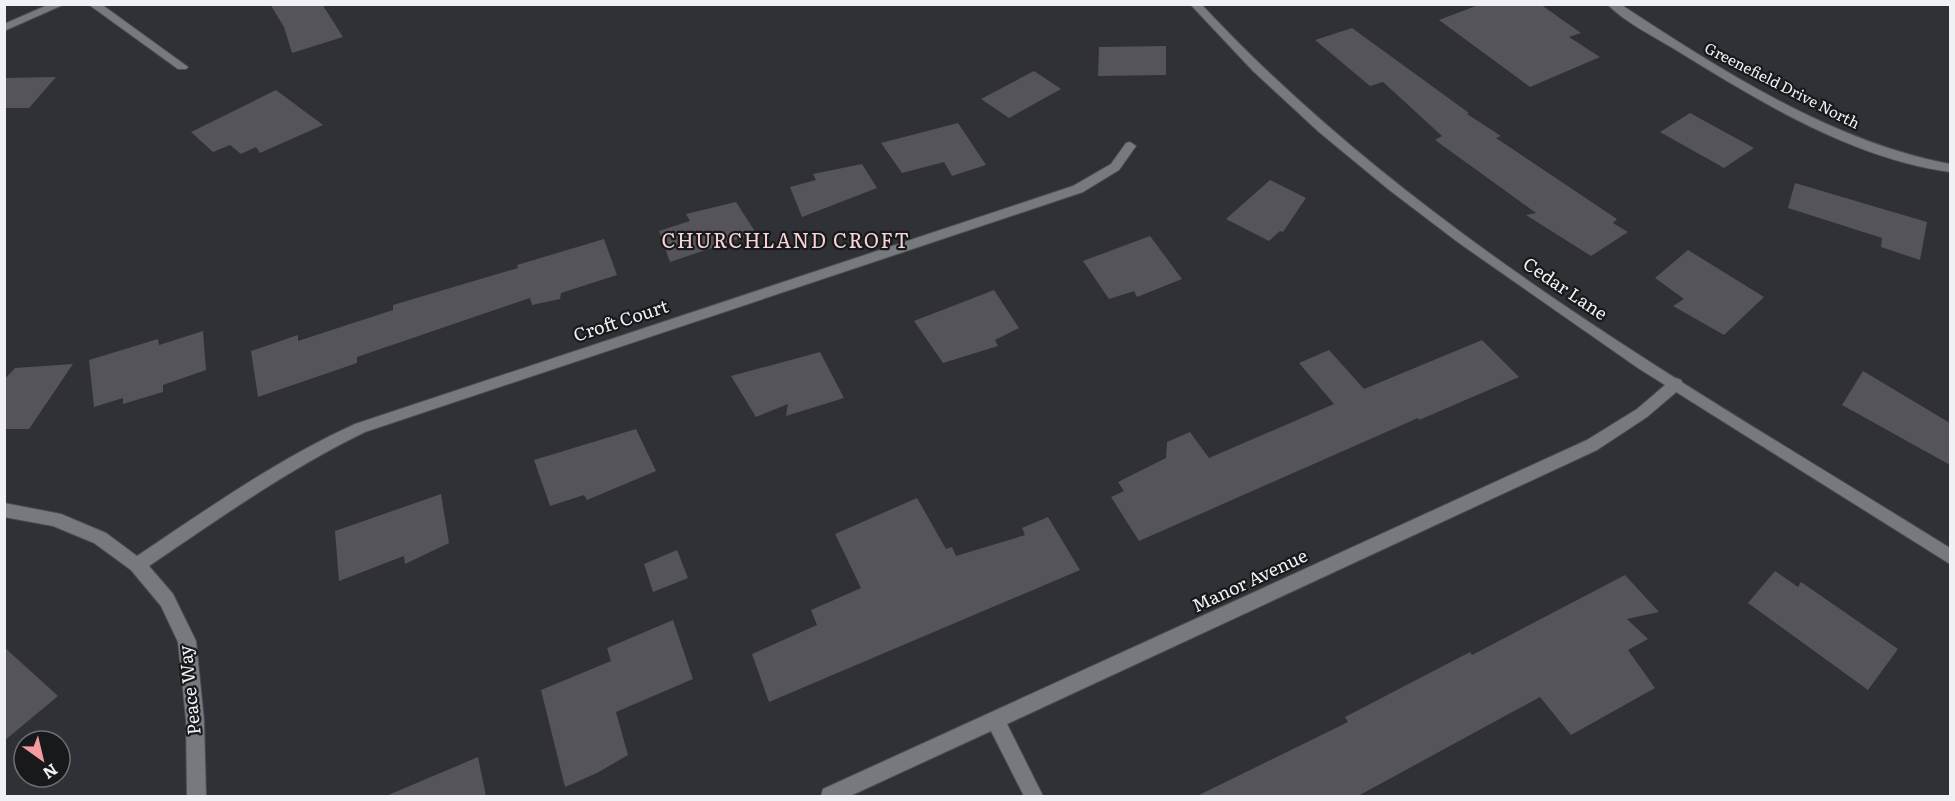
<svg xmlns="http://www.w3.org/2000/svg" width="1955" height="801" font-family="Literata,serif">
<style>
.building{fill:#54545a}
.lines{fill:none;stroke-linecap:round;stroke-linejoin:round}
.street-casing{stroke:#4b4d51;stroke-width:2}
.secondary-casing{stroke:#4b4d51;stroke-width:2}
.street{fill:#76797e;fill-rule:evenodd}
.secondary{fill:#76797e;fill-rule:evenodd}
.labels{text-anchor:middle;stroke-width:4.5;stroke-linejoin:round;paint-order:stroke}
.far-street-label{font-size:15px;fill:#eff1f4;stroke:#18191b}
.street-label{font-size:18px;fill:#eff1f4;stroke:#18191b}
.neighbourhood-label{font-size:20px;letter-spacing:1.5px;fill:#f8d4d6;stroke:#18191b}
</style>
<rect width="100%" height="100%" fill="#2f3136"/>
<path class="building" d="M270 4H322L343 37 292 53 284 27Z
M1481 4H1540L1581 33 1569 37 1600 57 1530 87 1439 20Z
M1352 28 1469 113 1467 114 1501 136 1496 138 1617 219 1613 223 1628 232 1591 256 1526 215 1536 213 1435 140 1442 136 1383 82 1370 86 1315 40Z
M1166 46V75L1098 76 1099 47Z
M1034 71 1061 89 1009 118 981 99Z
M56 77 29 108H4V78Z
M276 90 323 125 260 153 256 147 241 154 230 145 213 152 191 132Z
M1690 113 1754 148 1724 168 1660 132Z
M958 123 986 165 952 176 944 162 902 173 881 143Z
M862 164 877 188 802 217 790 187 816 180 813 174Z
M1270 180 1306 198 1283 232 1280 231 1269 241 1226 219Z
M1795 183 1927 222 1920 260 1881 247 1882 238 1788 208Z
M736 202 756 233 670 262 659 231 690 221 686 214Z
M1150 236 1182 279 1137 297 1134 291 1109 299 1083 261Z
M604 239 617 275 561 293 560 299 532 305 530 298 357 357V363L258 397 251 351 298 335V341L393 310V305L518 268 517 265Z
M1688 250 1764 297 1724 335 1673 306 1684 299 1655 278Z
M994 290 1019 328 995 340 998 346 943 363 914 321Z
M203 331 206 370 163 385V392L123 404V398L94 407 89 360 158 339 159 345Z
M1482 340 1519 377 1419 420 1418 418 1139 541 1111 497 1124 491 1118 482 1166 458 1167 442 1190 432 1209 458 1334 404 1299 363 1329 350 1364 389Z
M820 352 844 398 786 416 788 404 756 417 731 376Z
M73 364 29 429H4V380L15 368Z
M1863 371 1950 423V465L1842 405Z
M636 429 656 471 587 500 584 495 550 506 534 460Z
M441 494 449 543 405 564 404 556 339 581 335 531Z
M917 498 946 549 952 547 956 556 1025 535 1022 528 1048 517 1080 570 769 702 752 654 817 625 811 610 861 588 835 534Z
M677 550 688 578 653 592 644 564Z
M1775 571 1798 587 1801 582 1898 649 1868 690 1748 603Z
M1625 575 1659 612 1627 619 1648 639 1628 650 1655 688 1571 735 1540 697 1358 796H1197L1348 722 1345 717 1470 652 1472 655Z
M673 620 693 679 616 712 628 755 597 773 565 787 541 690 611 661 607 648Z
M4 647 58 696 4 741Z
M478 757 486 796H386Z"/>
<g class="lines">
<defs>
<path id="street" d="M50 4H65L4 31V24Z
M88 4H101L188 67 186 69H178Z
M1607 4H1620C1721 70 1830 141 1950 164V172C1852 159 1759 101 1676 50 1653 36 1626 23 1607 4Z
M1130 142 1136 146 1119 170 1083 192 365 432C287 470 220 518 149 566L173 594 196 641 204 720 206 796H187L186 720 178 642 161 606 131 570 94 543 53 526 4 517V503L61 514 106 533 137 556C209 508 276 460 355 424L1073 186 1111 164 1126 143Z
M1676 378 1681 380 1683 384 1681 388 1647 417 1597 450 1007 724 1043 796H1024L991 731 850 796H821L823 789 1587 440 1637 409 1671 380Z"/>
<path id="secondary" d="M1190 4H1201C1413 232 1690 386 1950 548V564L1638 368 1459 243 1388 189 1319 132 1253 71Z"/>
</defs>
<use href="#street" class="street-casing"/>
<use href="#secondary" class="secondary-casing"/>
<use href="#street" class="street"/>
<use href="#secondary" class="secondary"/>
</g>
<g class="labels">
<g class="far-street-label">
<text transform="translate(1782 86) rotate(27)" y="5">Greenefield Drive North</text>
</g>
<g class="street-label">
<text transform="translate(1565 289) rotate(34)" y="6">Cedar Lane</text>
<text transform="translate(621 321) rotate(-18)" y="6">Croft Court</text>
<text transform="translate(1250 581) rotate(-25)" y="6">Manor Avenue</text>
<text transform="translate(190 690) rotate(-96)" y="6">Peace Way</text>
</g>
<g class="neighbourhood-label">
<text x="786" y="248">CHURCHLAND CROFT</text>
</g>
</g>
<rect width="1955" height="801" fill="none" stroke="#eff1f4" stroke-width="12"/>
<g transform="translate(42 759) rotate(146)"><circle r="28" fill="#18191b" stroke="#6e6f72" stroke-width="1.5"/>
<path d="M0-4.5L10 22L0 15L-10 22Z" fill="#f49aa0"/>
<text y="-9" font-size="16" font-weight="bold" text-anchor="middle" fill="#eff1f4">N</text>
</g>
</svg>
